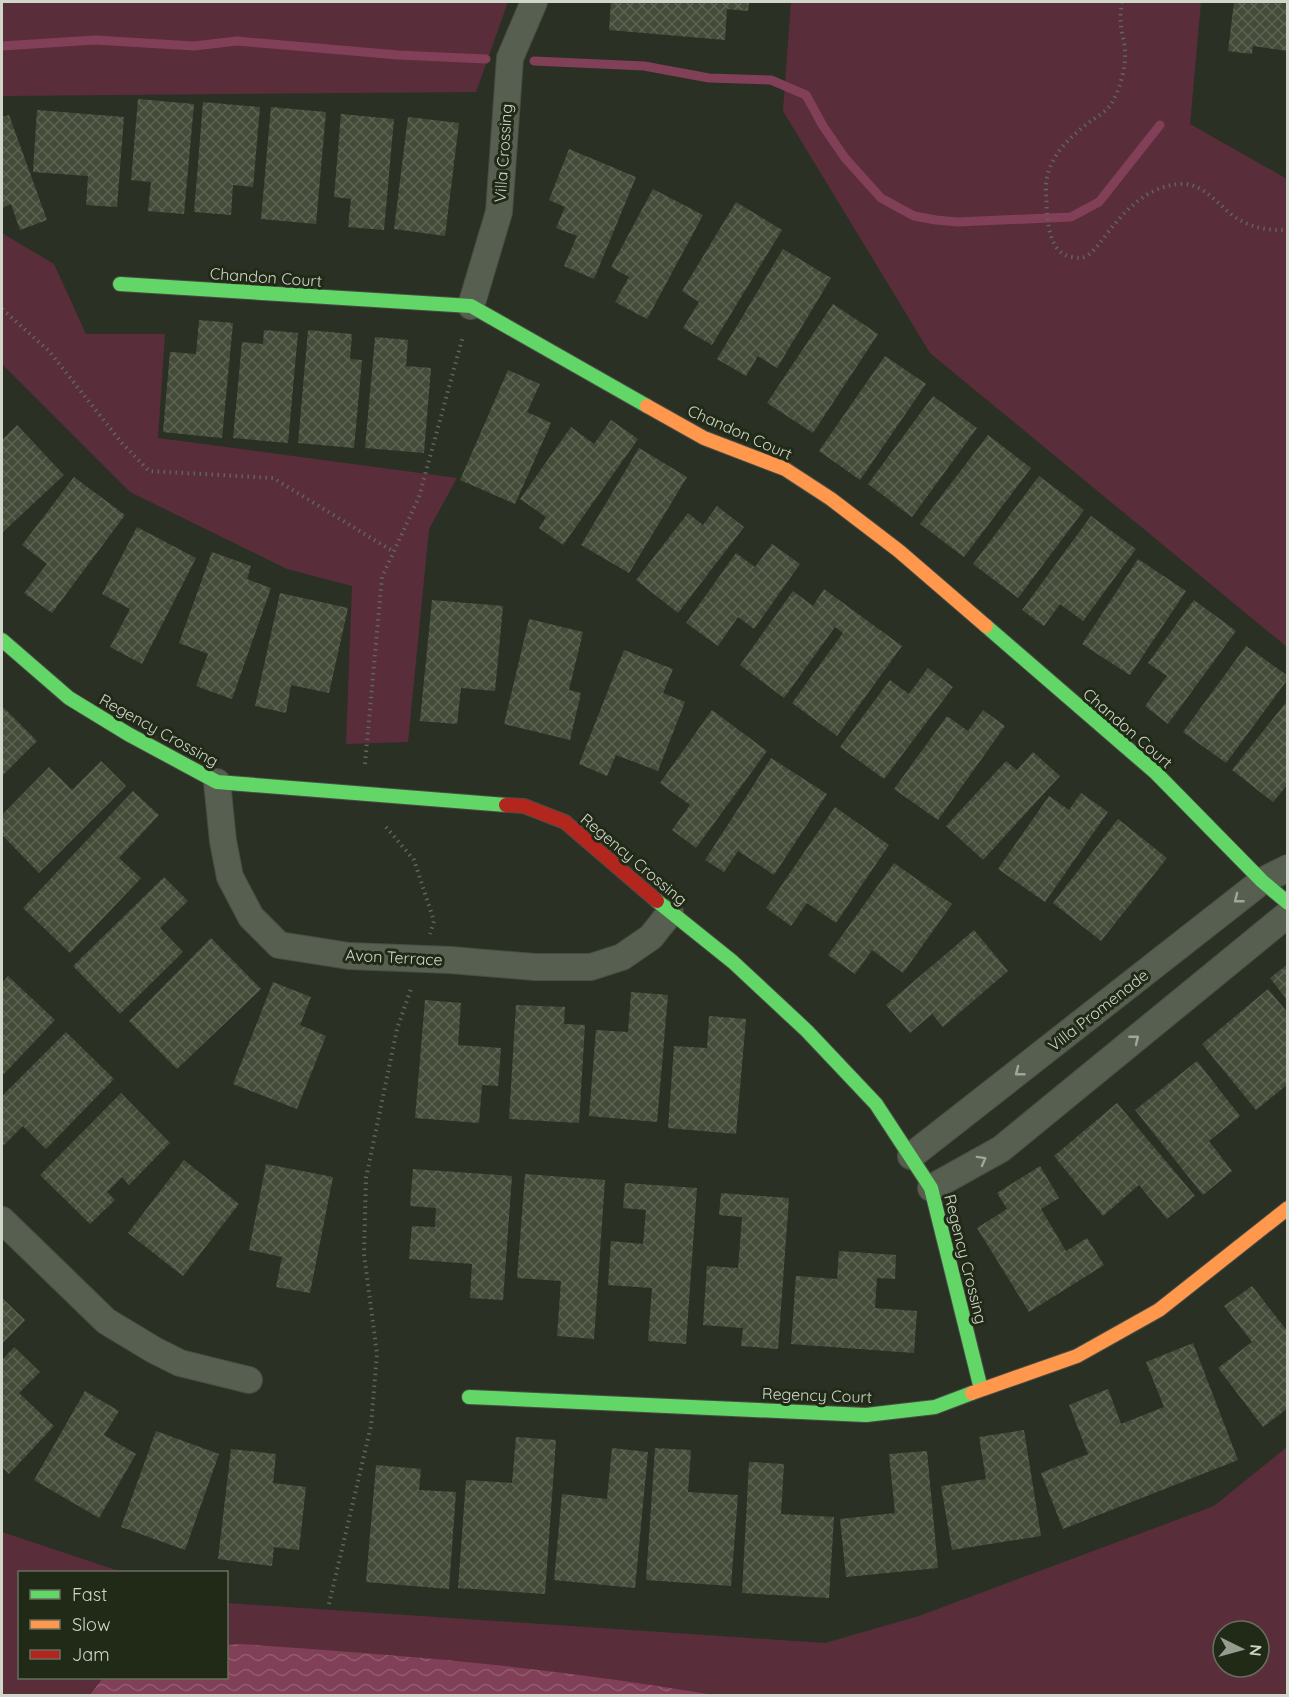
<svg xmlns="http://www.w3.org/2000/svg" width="1289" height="1697" font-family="Quicksand,sans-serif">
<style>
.grass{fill:#5a2d3b;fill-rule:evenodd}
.water{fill:url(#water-waves)}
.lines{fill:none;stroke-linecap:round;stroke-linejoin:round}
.stream{stroke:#814057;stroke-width:9}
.building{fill:url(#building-cross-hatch)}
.street-casing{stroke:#494d44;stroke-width:28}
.fast-casing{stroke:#494d44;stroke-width:16}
.slow-casing{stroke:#494d44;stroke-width:16}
.jam-casing{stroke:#494d44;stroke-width:16}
.path{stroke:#60655a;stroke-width:4;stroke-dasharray:1.5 4.5;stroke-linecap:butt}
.street{stroke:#575f50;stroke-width:26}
.fast{stroke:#63d668;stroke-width:14}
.slow{stroke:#ff974d;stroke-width:14}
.jam{stroke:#b3261e;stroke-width:14}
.oneway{stroke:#a0a699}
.labels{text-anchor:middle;stroke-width:6;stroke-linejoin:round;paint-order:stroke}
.street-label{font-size:16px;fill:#d0d6ca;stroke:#212a17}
</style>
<defs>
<pattern id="water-waves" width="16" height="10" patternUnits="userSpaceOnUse" patternTransform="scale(1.5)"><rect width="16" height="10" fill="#814057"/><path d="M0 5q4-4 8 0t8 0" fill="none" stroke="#925b6e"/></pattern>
<pattern id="building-cross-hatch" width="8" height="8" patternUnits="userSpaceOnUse" patternTransform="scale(1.5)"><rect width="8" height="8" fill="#444b39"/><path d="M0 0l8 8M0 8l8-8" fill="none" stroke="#5e6454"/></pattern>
</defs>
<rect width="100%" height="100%" fill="#2b3025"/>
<path class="grass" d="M2 2H508L476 92 2 96Z
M791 2H1201L1190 124 1287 179V647L930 353 783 111Z
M2 233 54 264 86 334H165L158 438 457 478 429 529 408 742 346 744 352 586 287 569 130 492 2 364Z
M1287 1447V1695H2V1532L122 1572H20V1678H226L227 1603 825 1643 919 1616 1214 1506ZM1223 1631H1259V1667H1223Z"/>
<path class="water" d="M240 1644C398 1654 557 1668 714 1695H90L103 1678H226L227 1645Z"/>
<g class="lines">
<path class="stream" d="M2 46 95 40 194 46 237 41 398 55 486 59
M534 61 644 66 709 78 771 80 806 95 823 126 845 158 881 198 914 216 936 220 957 222 1071 217 1099 202 1160 125"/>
</g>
<path class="building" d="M611 2H749L748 11 727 9 725 40 609 30Z
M1234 2H1288V51L1253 46 1252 54 1228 51Z
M138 99 194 104 184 214 148 211 151 182 131 180Z
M203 102 260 107 253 187 233 185 231 215 194 212Z
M271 107 326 112 316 224 261 219Z
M37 110 124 117 117 207 86 205 88 176 33 172Z
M341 114 394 119 384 230 348 227 351 199 334 197Z
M9 115 47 220 20 230 11 204 2 208V117Z
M408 117 459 123 445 236 394 229Z
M569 149 636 177 594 279 564 266 577 236 556 228 565 207 549 200Z
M653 189 703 215 647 319 615 302 629 277 611 267Z
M736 202 782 230 712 345 683 328 699 302 682 291Z
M783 249 831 278 777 368 758 356 746 376 717 359Z
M833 304 878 334 813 433 767 403Z
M199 320 233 323 222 438 163 432 170 352 196 354Z
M264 330 298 333 288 443 233 438 242 342 263 344Z
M308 330 352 334 350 359 362 360 354 448 298 443Z
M375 337 408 340 406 366 431 368 424 453 365 448Z
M885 356 926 384 860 480 819 451Z
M508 370 540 384 527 412 551 423 515 504 460 480Z
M933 396 977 428 912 517 868 484Z
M611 420 638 439 563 545 539 528 546 517 520 499 571 427 594 444Z
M17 425 64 475 2 533V440Z
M988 435 1031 468 964 557 920 524Z
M639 448 687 477 629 573 581 545Z
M1039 476 1084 510 1018 598 973 564Z
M74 477 125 515 52 613 24 593 47 564 22 545Z
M717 506 744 527 678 613 636 580 688 513 703 525Z
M1091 516 1136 549 1083 621 1060 604 1044 626 1022 610Z
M137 527 196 558 142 664 110 647 130 609 102 594Z
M772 544 800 564 754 629 738 617 718 646 686 623 736 553 755 567Z
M212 552 251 566 247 579 271 588 232 699 196 686 208 654 179 643Z
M1138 559 1186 591 1130 675 1082 644Z
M824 589 902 646 837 736 792 703 843 633 835 627 784 698 740 665 793 591 813 606Z
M280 593 348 608 329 693 291 685 286 713 255 706Z
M432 600 503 606 495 691 461 688 457 724 420 721Z
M1194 600 1236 631 1168 724 1145 706 1167 676 1148 663Z
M529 619 583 632 569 690 581 693 570 740 504 724Z
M1246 646 1288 676V679L1226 763 1183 732Z
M624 650 673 669 663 693 685 702 658 771 616 755 607 776 579 764Z
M928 668 953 687 884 779 840 747 890 680 909 694Z
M1288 700V784L1273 802 1232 770Z
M2 706 37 741 2 776Z
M712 710 767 751 696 848 672 830 690 805 660 783Z
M983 710 1005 726 938 820 894 789 947 716 968 731Z
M1033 752 1060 776 983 860 946 826 1006 761 1017 770Z
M771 758 827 794 774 875 738 851 724 872 705 860Z
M101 761 126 786 39 873 2 835V815L49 767 72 790Z
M133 791 159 815 119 858 141 878 70 953 23 908Z
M1081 793 1108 812 1045 902 998 869 1049 796 1069 810Z
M835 807 889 845 836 923 807 903 791 926 766 908Z
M1118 819 1167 858 1101 941 1053 903Z
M894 863 952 904 903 973 872 950 855 974 828 955Z
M164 877 188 901 160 928 183 952 120 1014 73 966Z
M974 930 1008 971 943 1027 932 1014 910 1033 886 1005Z
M211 938 261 989 177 1069 129 1021Z
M1288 964V1001L1270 978Z
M8 976 55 1020 2 1076V983Z
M273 982 311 997 300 1025 326 1036 297 1109 233 1084Z
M1268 989 1288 1013V1084L1256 1110 1202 1044Z
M631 992 668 995 657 1122 589 1116 596 1030 628 1032Z
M425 1000 461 1003 458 1045 501 1048 498 1086 482 1085 479 1123 415 1118Z
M516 1005 565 1007 564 1024 585 1025 579 1123 509 1119Z
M709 1016 746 1019 736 1134 668 1128 674 1046 707 1048Z
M66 1032 114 1079 46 1149 23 1126 4 1145 2 1143V1096Z
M1197 1061 1240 1116 1209 1141 1232 1171 1203 1195 1135 1110Z
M121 1093 170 1143 129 1185 122 1177 107 1192 115 1200 90 1224 40 1175Z
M1117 1103 1195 1196 1167 1219 1139 1185 1103 1216 1054 1156Z
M184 1160 239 1204 183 1276 128 1233Z
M266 1164 333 1177 310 1293 276 1287 282 1257 249 1250Z
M1040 1166 1059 1198 1041 1209 1066 1251 1087 1238 1104 1265 1029 1312 977 1228 1007 1209 997 1193Z
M413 1169 512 1176 503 1300 470 1298 472 1264 409 1259 412 1226 435 1227 436 1208 410 1206Z
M525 1174 605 1180 594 1339 557 1336 561 1281 517 1278Z
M625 1183 697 1188 686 1344 648 1341 652 1288 608 1285 611 1241 643 1244 646 1210 623 1208Z
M721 1193 789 1198 778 1349 741 1346 743 1328 703 1325 707 1266 738 1268 742 1217 719 1215Z
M839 1251 896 1255 895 1279 877 1278 875 1308 917 1311 914 1353 791 1344 796 1276 837 1279Z
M1252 1286 1288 1332V1408L1263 1427 1218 1368 1252 1342 1224 1306Z
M2 1298 25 1320 2 1344Z
M1193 1343 1238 1460 1063 1529 1041 1473 1088 1454 1069 1405 1108 1389 1121 1424 1164 1407 1146 1362Z
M14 1347 40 1372 19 1393 54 1426 9 1474 2 1467V1360Z
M85 1391 119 1411 104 1435 136 1454 99 1518 34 1480Z
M1024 1430 1041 1536 952 1550 941 1486 986 1479 979 1437Z
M156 1431 219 1454 185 1550 121 1527Z
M516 1437 556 1440 545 1594 458 1588 466 1480 512 1483Z
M612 1448 648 1452 635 1588 554 1580 562 1494 607 1499Z
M655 1448 691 1450 688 1492 738 1495 731 1586 646 1580Z
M231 1449 276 1454 273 1483 306 1487 299 1550 274 1547 272 1566 218 1559Z
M927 1451 938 1568 846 1577 840 1519 895 1513 889 1454Z
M749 1462 784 1464 781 1514 834 1517 829 1598 742 1593Z
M376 1465 421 1469 419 1490 456 1492 449 1589 366 1582Z"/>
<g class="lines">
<defs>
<path id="street" d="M471 306 499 212 510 58 534 2
M217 782 223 841 230 877 251 917 279 945 349 956 450 960 535 967H591L622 957 651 937 670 913
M911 1156 1262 881 1288 868
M931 1188 1001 1149 1288 914
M2 1220 106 1321 154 1350 180 1363 249 1380"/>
<path id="fast" d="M120 284 471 306 647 406
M986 626 1156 773 1262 881 1288 903
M2 640 69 698 128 734 217 782 506 805
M657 901 733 962 807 1031 876 1104 931 1188 981 1389
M469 1397 866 1415 935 1407 972 1393"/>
<path id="slow" d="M647 406 704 438 785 469 831 499 899 551 986 626
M972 1393 1077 1356 1159 1310 1288 1208"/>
<path id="jam" d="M506 805 524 806 565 822 657 901"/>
</defs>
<use href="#street" class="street-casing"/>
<use href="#fast" class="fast-casing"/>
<use href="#slow" class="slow-casing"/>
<use href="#jam" class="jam-casing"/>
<path class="path" d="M1122 2C1121 9 1120 17 1121 24 1121 33 1125 42 1125 51 1126 67 1120 90 1111 104 1107 111 1098 116 1091 121 1068 138 1045 160 1046 190 1047 211 1045 251 1071 257 1077 258 1082 259 1088 255 1097 248 1102 240 1109 231 1127 208 1151 184 1183 184 1203 184 1217 203 1232 215 1248 227 1267 231 1288 230
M2 309 49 351 121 442 149 471 273 478 394 552
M365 764 382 577 419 497 463 336
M386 827 414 860 434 921 430 934
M329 1604 371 1426 377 1354 364 1254 366 1178 397 1029 412 986"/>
<use href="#street" class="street"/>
<use href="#fast" class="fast"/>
<use href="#slow" class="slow"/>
<use href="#jam" class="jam"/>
</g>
<defs><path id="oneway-chevron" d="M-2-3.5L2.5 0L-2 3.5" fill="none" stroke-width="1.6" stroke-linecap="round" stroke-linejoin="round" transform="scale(1.5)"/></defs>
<g class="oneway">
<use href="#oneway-chevron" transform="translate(1238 899) rotate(142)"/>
<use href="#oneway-chevron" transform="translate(1135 1039) rotate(-39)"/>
<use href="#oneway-chevron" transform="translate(1019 1072) rotate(142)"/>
<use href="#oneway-chevron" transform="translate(982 1160) rotate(-29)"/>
</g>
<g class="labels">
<g class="street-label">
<text transform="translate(503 153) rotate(-86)" y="6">Villa Crossing</text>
<text transform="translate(266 277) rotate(4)" y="6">Chandon Court</text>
<text transform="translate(740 432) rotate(24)" y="6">Chandon Court</text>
<text transform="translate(1128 728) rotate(41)" y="6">Chandon Court</text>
<text transform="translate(159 730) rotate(29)" y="6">Regency Crossing</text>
<text transform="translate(634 859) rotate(40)" y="6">Regency Crossing</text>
<text transform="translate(394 957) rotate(3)" y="6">Avon Terrace</text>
<text transform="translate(1098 1010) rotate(-38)" y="6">Villa Promenade</text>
<text transform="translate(966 1259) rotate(76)" y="6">Regency Crossing</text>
<text transform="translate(817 1395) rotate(2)" y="6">Regency Court</text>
</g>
</g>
<rect width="1289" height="1697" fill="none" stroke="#d0d6ca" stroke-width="6"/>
<rect x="18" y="1571" width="210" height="108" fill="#212a17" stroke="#676f5f" stroke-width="1.5"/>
<rect x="30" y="1590" width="30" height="9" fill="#63d668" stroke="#676f5f" stroke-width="1.5"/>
<text x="72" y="1601" font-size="18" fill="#d0d6ca">Fast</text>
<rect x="30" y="1620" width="30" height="9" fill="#ff974d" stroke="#676f5f" stroke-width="1.5"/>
<text x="72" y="1631" font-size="18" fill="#d0d6ca">Slow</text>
<rect x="30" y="1650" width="30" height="9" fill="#b3261e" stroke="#676f5f" stroke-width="1.5"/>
<text x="72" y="1661" font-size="18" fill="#d0d6ca">Jam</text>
<g transform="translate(1241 1649) rotate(95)"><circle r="28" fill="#212a17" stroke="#676f5f" stroke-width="1.5"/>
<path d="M0-4.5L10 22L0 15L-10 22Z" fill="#969c90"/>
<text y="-9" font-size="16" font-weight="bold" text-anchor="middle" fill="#d0d6ca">N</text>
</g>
</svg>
